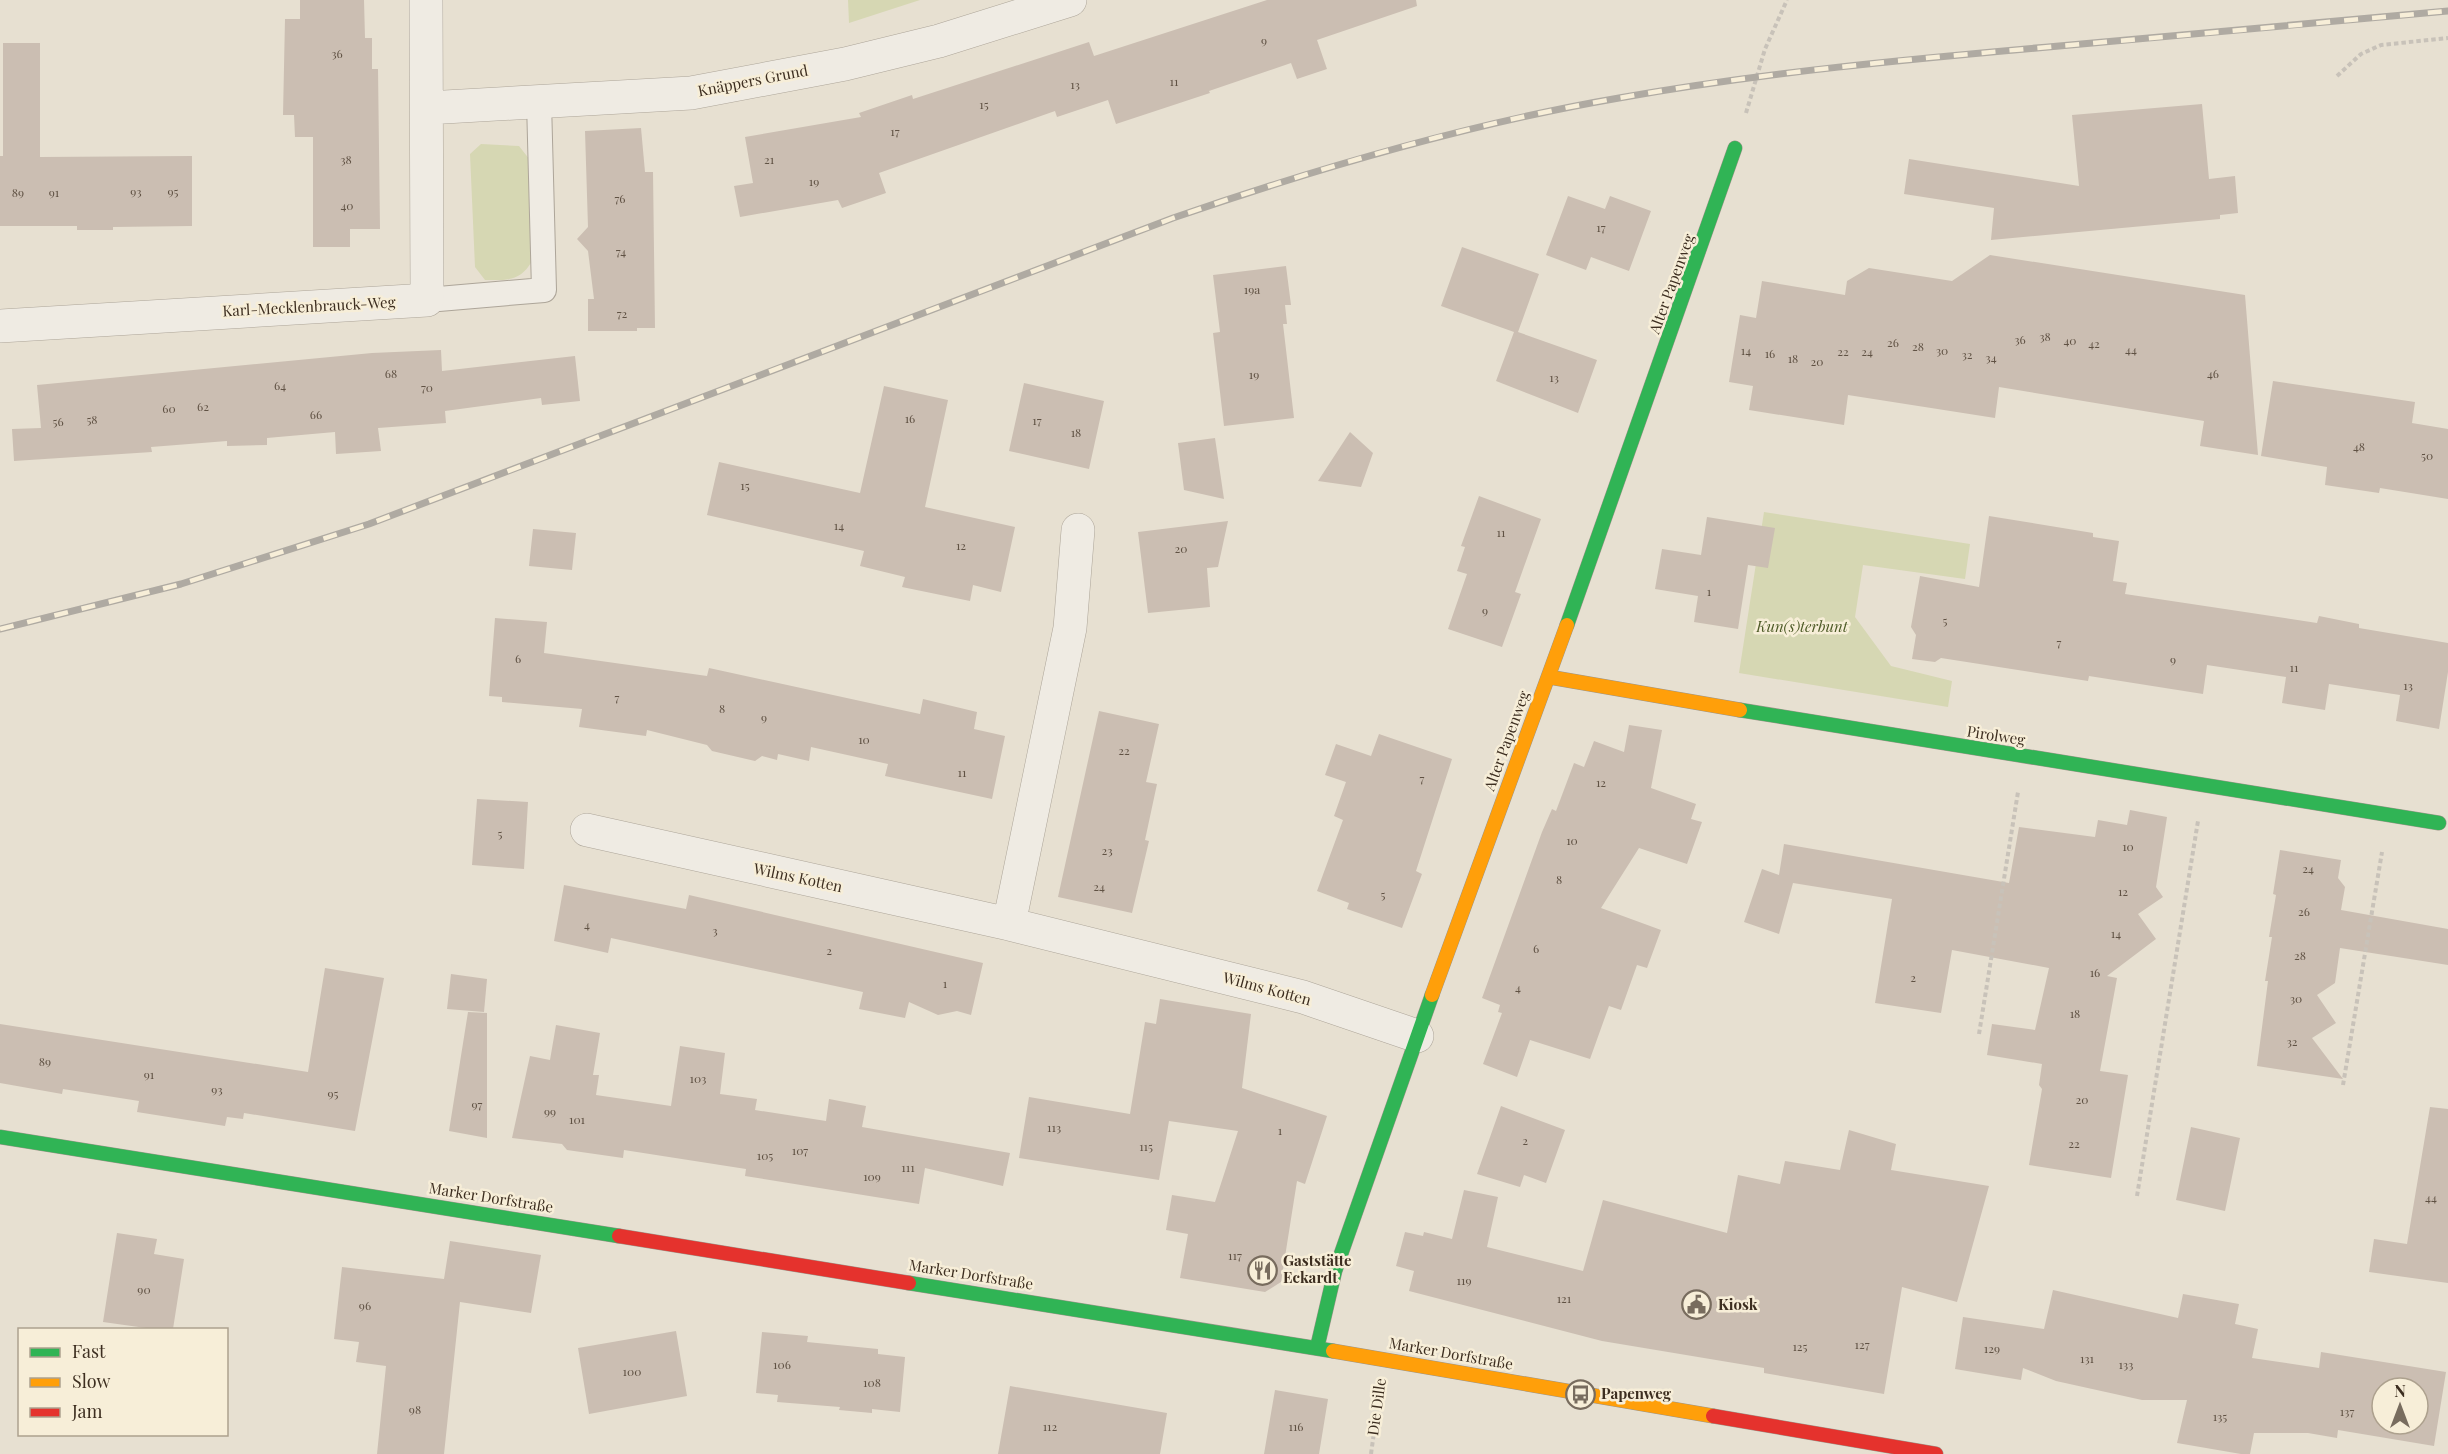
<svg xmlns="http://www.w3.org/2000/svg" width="2448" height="1454" font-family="'Playfair Display',serif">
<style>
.green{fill:#d6d7b3}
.building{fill:#cbbeb2;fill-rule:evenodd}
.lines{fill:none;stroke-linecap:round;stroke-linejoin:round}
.lane-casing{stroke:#ada599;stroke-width:26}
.street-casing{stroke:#ada599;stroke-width:34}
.fast-casing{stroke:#9c958a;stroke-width:15}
.slow-casing{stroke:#9c958a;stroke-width:15}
.jam-casing{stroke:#9c958a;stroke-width:15}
.path{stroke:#c8c2b9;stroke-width:4;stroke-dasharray:4.5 3;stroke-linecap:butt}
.lane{stroke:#efebe3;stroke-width:24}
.street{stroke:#efebe3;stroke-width:33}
.fast{stroke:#30b455;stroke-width:14}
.slow{stroke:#ff9f0a;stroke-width:14}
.jam{stroke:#e5322d;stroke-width:14}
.rail-casing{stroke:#afaaa2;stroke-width:7}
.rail{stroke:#f7eed8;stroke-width:4.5;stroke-dasharray:14;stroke-linecap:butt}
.labels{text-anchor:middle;stroke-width:5;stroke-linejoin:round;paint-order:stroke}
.number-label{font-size:12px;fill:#605244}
.street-label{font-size:15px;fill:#3d2e20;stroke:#f7eed8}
.park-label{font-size:15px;font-style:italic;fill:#4d5a26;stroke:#f7eed8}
.poi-label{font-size:15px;font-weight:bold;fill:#3d2e20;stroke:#f7eed8;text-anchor:start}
</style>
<rect width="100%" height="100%" fill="#e7e0d1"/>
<path class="green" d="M848 0H920L849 23Z
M481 144 519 146 530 160 532 261C520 282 507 280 485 280L475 267 470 154Z
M1764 512 1970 544 1965 579 1863 565 1855 617 1891 666 1952 681 1948 707 1739 673Z"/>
<path class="building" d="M300 0H364L365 38H372V69H378L380 229H350V247H313V137H295L294 115H283L285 19H300Z
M1267 0H1416L1417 6 1317 40 1327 69 1297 79 1291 63 1209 91 1210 93 1116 124 1108 100 1057 117 1055 111 879 173 886 193 842 208 838 200 740 217 734 186 753 183 745 137 861 117 859 113 912 95 913 99 1089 42 1094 56Z
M3 43H40V157L192 156V226L113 227V230H77V226H0V156H3Z
M2202 104 2209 179 2235 176 2238 213 2220 215V219L1991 240 1994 208 1904 194 1909 159 2079 186 2072 115Z
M641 128 645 172H653L655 328H637V331H588V299H594L588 251 577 239 588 227 585 131Z
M1568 196 1605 209 1610 196 1651 211 1629 271 1591 257 1586 270 1546 255Z
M1462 247 1539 274 1518 332 1597 360 1578 413 1496 381 1514 332 1441 306Z
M1990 255 2245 295 2258 455 2200 446 2204 421 1999 387 1995 418 1848 395 1844 425 1749 410 1753 386 1729 382 1740 315 1756 318 1762 281 1845 295 1847 281 1869 268 1952 281Z
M1286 266 1291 305H1285L1287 324H1283L1294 418 1224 426 1213 333 1220 332 1213 275Z
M441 350 442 371 575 356 580 401 542 405 541 398 445 411 446 423 378 428 381 451 336 454 335 432 267 438V445L227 446V441L151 447 152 452 14 461 12 429 41 428 37 385 372 353Z
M2273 381 2415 402 2412 423 2448 429V499L2380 488 2379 493 2325 485 2327 467 2261 456Z
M1024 383 1104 401 1089 469 1009 451Z
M884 386 948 400 925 507 1015 527 1001 592 973 585 970 601 902 587 905 577 860 566 864 551 707 515 719 462 860 493Z
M1350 432 1373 453 1361 487 1318 481Z
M1215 438 1224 499 1184 490 1178 443Z
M1479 496 1541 519 1515 592 1521 594 1502 647 1448 629 1467 574 1457 571 1465 547 1461 546Z
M1989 516 2093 533V537L2119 541 2113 581 2127 583 2125 594 2317 623 2319 616 2359 624V628L2448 643V672L2439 729 2396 721 2400 695 2329 684 2325 710 2282 703 2286 677 2207 665 2203 694 2089 676 2088 681 1941 658 1935 662 1912 659 1916 635 1911 627 1920 576 1979 587Z
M1707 517 1775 528 1768 568 1748 565 1738 629 1694 622 1698 596 1655 589 1662 549 1701 555Z
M1228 521 1218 567 1207 568 1210 607 1148 613 1138 532Z
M533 529 576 533 572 570 529 566Z
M495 618 547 622 544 653 707 676 709 668 920 714 923 699 977 712 974 729 1005 736 992 799 885 776 888 764 811 747 809 761 778 754 777 760 762 756 755 761 712 751 707 745 647 730 646 736 579 727 582 709 502 702V697L489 696Z
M1099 711 1159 724 1146 782 1157 784 1145 840 1149 841 1132 913 1058 897Z
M1629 725 1662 730 1651 788 1696 804 1691 819 1702 822 1687 864 1639 848 1601 908 1661 930 1647 968 1637 965 1621 1010 1609 1006 1590 1059 1530 1040 1517 1077 1483 1064 1502 1013 1498 1012 1500 1005 1482 998 1542 832 1552 809 1556 811 1574 763 1584 767 1594 741 1624 752Z
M1379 734 1452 759 1416 871 1422 874 1402 928 1347 909 1349 903 1317 891 1343 820 1334 816 1346 782 1325 775 1336 744 1371 756Z
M477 799 528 802 524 869 472 865Z
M2130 810 2167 817 2156 887 2163 897 2138 914 2156 939 2107 976 2117 978 2100 1071 2128 1075 2111 1178 2029 1165 2042 1089 2039 1085 2042 1064 1987 1055 1992 1024 2035 1030 2049 968 1952 950 1941 1013 1875 1003 1892 899 1793 883 1779 934 1744 922 1762 869 1779 875 1784 844 2009 883 2019 827 2095 837 2098 820 2127 825Z
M2280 850 2341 860 2338 878 2345 887 2341 910 2448 929V965L2340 948 2335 983 2317 995 2336 1023 2312 1038 2343 1079 2257 1066 2268 981H2265L2272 937H2269L2276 895 2273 894Z
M564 885 686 909 689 895 983 963 971 1015 957 1011 938 1015 909 1002 905 1018 859 1009 863 992 742 966 611 938 608 953 554 941Z
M325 968 384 978 355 1131 244 1113 243 1119 227 1117 225 1126 137 1112 139 1101 63 1089 62 1094 0 1083V1024L308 1072Z
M451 974 487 979 484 1012 447 1009Z
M1160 999 1251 1014 1242 1088 1327 1116 1305 1184 1297 1181 1281 1282 1265 1292 1180 1278 1188 1234 1166 1230 1172 1195 1215 1202 1238 1131 1169 1121 1159 1180 1019 1158 1029 1097 1130 1114 1145 1022 1156 1024Z
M468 1012 487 1013V1138L449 1131Z
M556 1025 600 1033 593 1075H599L596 1095 671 1106 680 1046 725 1053 720 1094 757 1099 755 1110 826 1121 829 1099 866 1106 862 1127 1010 1153 1003 1186 925 1168 919 1204 745 1176 746 1169 624 1150 623 1158 567 1150 562 1144 512 1138 530 1056 550 1060Z
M1501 1106 1565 1130 1546 1183 1524 1175 1520 1187 1477 1174Z
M2430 1107 2448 1109V1283L2369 1272 2374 1239 2407 1244Z
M2191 1127 2240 1138 2225 1211 2176 1200Z
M1849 1130 1896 1144 1891 1170 1989 1186 1957 1302 1902 1287 1884 1394 1764 1373V1368L1602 1341 1409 1291 1414 1271 1396 1266 1405 1232 1423 1236 1424 1232 1452 1239 1464 1190 1498 1197 1487 1247 1583 1271 1603 1200 1727 1233 1738 1175 1780 1184 1785 1161 1840 1170Z
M117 1233 157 1239 154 1254 184 1259 173 1329H153L103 1322Z
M450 1241 541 1255 531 1313 460 1302 444 1454H377L386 1366 356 1362 359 1342 334 1339 342 1267 444 1279Z
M2053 1290 2178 1318 2183 1294 2239 1304 2235 1324 2258 1329 2252 1358 2319 1368 2321 1352 2446 1372 2434 1446 2338 1430 2337 1438 2308 1433H2254L2250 1454H2241L2177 1443 2187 1400H2142L2056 1381 2023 1368 2021 1380 1955 1369 1963 1317 2044 1329ZM2382 1388H2418V1424H2382Z
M676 1331 687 1396 589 1414 578 1348Z
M762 1332 808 1336 807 1342 878 1349V1354L905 1357 900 1412 872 1409V1413L839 1410 840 1407 777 1402 778 1395 756 1393Z
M1010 1386 1167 1413 1160 1454H998Z
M1275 1390 1328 1399 1319 1454H1264Z"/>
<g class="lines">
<defs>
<path id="lane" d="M427 300 544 290 539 102"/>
<path id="street" d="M427 108 691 93 845 64 939 41 1070 0
M0 326 427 300 426 0
M587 830 1009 924 1303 997 1417 1036
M1009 924 1070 628 1078 530"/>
<path id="fast" d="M1567 625 1735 148
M1740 710 2439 823
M0 1137 619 1236
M909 1283 1333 1351
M1317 1348 1335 1271 1432 995"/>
<path id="slow" d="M1549 677 1740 710
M1432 995 1567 625
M1333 1351 1713 1416"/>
<path id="jam" d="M619 1236 909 1283
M1713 1416 1936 1454"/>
</defs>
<use href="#lane" class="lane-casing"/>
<use href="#street" class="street-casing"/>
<use href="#fast" class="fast-casing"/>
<use href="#slow" class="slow-casing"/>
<use href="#jam" class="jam-casing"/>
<path class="path" d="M2337 76 2361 54 2381 45 2448 38
M1746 113 1765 49 1787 0
M1979 1034 2018 792
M2343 1085 2382 852
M2137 1196 2198 821
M1371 1454 1379 1396"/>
<use href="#lane" class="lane"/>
<use href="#street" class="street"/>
<use href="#fast" class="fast"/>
<use href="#slow" class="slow"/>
<use href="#jam" class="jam"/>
<defs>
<path id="rail" d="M0 629 181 584 369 524 1173 218C1318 168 1467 124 1619 98 1765 72 1911 59 2059 46 2188 35 2318 23 2448 11"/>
</defs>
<use href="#rail" class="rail-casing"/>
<use href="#rail" class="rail"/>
</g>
<defs>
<symbol id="restaurant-ring" viewBox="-11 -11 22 22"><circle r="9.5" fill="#f7eed8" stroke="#786c5e" stroke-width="1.5"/><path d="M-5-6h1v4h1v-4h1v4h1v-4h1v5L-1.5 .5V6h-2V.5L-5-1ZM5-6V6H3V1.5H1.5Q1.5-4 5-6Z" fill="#786c5e"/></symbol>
<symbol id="civic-ring" viewBox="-11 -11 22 22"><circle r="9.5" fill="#f7eed8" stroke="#786c5e" stroke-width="1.5"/><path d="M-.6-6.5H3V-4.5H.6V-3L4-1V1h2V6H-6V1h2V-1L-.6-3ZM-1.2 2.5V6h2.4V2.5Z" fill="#786c5e"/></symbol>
<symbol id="bus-ring" viewBox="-11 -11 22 22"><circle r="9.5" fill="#f7eed8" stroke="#786c5e" stroke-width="1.5"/><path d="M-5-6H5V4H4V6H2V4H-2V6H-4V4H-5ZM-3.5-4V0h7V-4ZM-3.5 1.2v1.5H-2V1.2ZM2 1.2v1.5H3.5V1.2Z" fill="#786c5e"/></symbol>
</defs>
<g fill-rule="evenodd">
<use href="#restaurant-ring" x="1246" y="1254" width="33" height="33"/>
<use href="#civic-ring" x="1680" y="1288" width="33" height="33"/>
<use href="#bus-ring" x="1564" y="1378" width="33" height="33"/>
</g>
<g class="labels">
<g class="number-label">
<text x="1264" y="45">9</text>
<text x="337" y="58">36</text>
<text x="1174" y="86">11</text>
<text x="1075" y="89">13</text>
<text x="984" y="109">15</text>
<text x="895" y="136">17</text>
<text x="346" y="164">38</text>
<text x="769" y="164">21</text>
<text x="814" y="186">19</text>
<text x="136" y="196">93</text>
<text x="173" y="196">95</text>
<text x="18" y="197">89</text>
<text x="54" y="197">91</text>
<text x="620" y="203">76</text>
<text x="347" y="210">40</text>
<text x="1601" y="232">17</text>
<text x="621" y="256">74</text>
<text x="1252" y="294">19a</text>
<text x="622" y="318">72</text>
<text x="2045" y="341">38</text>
<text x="2020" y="344">36</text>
<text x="2070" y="345">40</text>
<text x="1893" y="347">26</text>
<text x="2094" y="348">42</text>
<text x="1918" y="351">28</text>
<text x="2131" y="354">44</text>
<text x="1746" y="355">14</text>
<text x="1942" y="355">30</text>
<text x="1843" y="356">22</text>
<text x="1867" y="356">24</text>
<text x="1770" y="358">16</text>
<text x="1967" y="359">32</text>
<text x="1991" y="362">34</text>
<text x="1793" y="363">18</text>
<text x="1817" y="366">20</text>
<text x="391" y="378">68</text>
<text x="2213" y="378">46</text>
<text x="1254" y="379">19</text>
<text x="1554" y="382">13</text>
<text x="280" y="390">64</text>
<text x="427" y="392">70</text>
<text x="203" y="411">62</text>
<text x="169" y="413">60</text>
<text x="316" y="419">66</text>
<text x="910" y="423">16</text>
<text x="92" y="424">58</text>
<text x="1037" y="425">17</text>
<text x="58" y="426">56</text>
<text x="1076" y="437">18</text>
<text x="2359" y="451">48</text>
<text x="2427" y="460">50</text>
<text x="745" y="490">15</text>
<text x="839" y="530">14</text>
<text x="1501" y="537">11</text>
<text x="961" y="550">12</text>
<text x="1181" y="553">20</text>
<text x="1709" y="596">1</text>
<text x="1485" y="615">9</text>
<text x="1945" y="625">5</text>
<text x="2059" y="647">7</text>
<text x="518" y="663">6</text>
<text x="2173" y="664">9</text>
<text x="2294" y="672">11</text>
<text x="2408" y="690">13</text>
<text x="617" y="702">7</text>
<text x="722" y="713">8</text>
<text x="764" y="722">9</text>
<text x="864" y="744">10</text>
<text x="1124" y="755">22</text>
<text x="962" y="777">11</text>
<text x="1422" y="783">7</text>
<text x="1601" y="787">12</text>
<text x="500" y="838">5</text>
<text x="1572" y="845">10</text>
<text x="2128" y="851">10</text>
<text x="1107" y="855">23</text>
<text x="2308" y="873">24</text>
<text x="1559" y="884">8</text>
<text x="1099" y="891">24</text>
<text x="2123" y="896">12</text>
<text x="1383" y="899">5</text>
<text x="2304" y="916">26</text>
<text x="587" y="929">4</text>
<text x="715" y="935">3</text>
<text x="2116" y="938">14</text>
<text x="1536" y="953">6</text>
<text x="829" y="955">2</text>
<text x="2300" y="960">28</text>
<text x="2095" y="977">16</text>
<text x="1913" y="982">2</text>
<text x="945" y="988">1</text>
<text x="1518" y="992">4</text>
<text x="2296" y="1003">30</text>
<text x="2075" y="1018">18</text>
<text x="2292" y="1046">32</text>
<text x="45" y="1066">89</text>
<text x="149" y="1079">91</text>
<text x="698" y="1083">103</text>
<text x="217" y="1094">93</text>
<text x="333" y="1098">95</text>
<text x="2082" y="1104">20</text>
<text x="477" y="1109">97</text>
<text x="550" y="1116">99</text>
<text x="577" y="1124">101</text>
<text x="1054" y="1132">113</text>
<text x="1280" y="1135">1</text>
<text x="1525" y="1145">2</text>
<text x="2074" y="1148">22</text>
<text x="1146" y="1151">115</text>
<text x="800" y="1155">107</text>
<text x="765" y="1160">105</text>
<text x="908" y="1172">111</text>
<text x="872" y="1181">109</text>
<text x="2431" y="1202">44</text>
<text x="1235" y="1260">117</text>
<text x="1464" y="1285">119</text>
<text x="144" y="1294">90</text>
<text x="1564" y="1303">121</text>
<text x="365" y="1310">96</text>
<text x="1862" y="1349">127</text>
<text x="1800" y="1351">125</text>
<text x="1992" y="1353">129</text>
<text x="2087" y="1363">131</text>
<text x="782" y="1369">106</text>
<text x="2126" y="1369">133</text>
<text x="632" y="1376">100</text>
<text x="872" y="1387">108</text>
<text x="415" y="1414">98</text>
<text x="2347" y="1416">137</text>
<text x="2220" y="1421">135</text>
<text x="1050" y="1431">112</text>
<text x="1296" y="1431">116</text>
</g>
<g class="street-label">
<text transform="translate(753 81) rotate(-11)" y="5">Knäppers Grund</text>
<text transform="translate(1672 284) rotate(-70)" y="5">Alter Papenweg</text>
<text transform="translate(309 307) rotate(-3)" y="5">Karl-Mecklenbrauck-Weg</text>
<text transform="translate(1996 736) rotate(9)" y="5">Pirolweg</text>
<text transform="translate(1507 741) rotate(-70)" y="5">Alter Papenweg</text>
<text transform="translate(798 878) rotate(12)" y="5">Wilms Kotten</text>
<text transform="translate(1267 989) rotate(15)" y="5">Wilms Kotten</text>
<text transform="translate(491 1198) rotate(9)" y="5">Marker Dorfstraße</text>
<text transform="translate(971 1275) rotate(9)" y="5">Marker Dorfstraße</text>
<text transform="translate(1451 1354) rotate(10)" y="5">Marker Dorfstraße</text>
<text transform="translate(1377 1407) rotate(-82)" y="5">Die Dille</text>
</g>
<g class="park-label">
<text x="1802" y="632">Kun(s)terbunt</text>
</g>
<g class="poi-label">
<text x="1283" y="1266">Gaststätte<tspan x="1283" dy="17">Eckardt</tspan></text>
<text x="1718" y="1310">Kiosk</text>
<text x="1601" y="1399">Papenweg</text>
</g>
</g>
<rect x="18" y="1328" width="210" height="108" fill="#f7eed8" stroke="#ada18e" stroke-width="1.5"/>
<rect x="30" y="1348" width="30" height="9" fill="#30b455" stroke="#ada18e" stroke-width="1.5"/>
<text x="72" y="1358" font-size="18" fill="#3d2e20">Fast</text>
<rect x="30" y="1378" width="30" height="9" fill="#ff9f0a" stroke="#ada18e" stroke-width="1.5"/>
<text x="72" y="1388" font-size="18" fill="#3d2e20">Slow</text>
<rect x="30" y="1408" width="30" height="9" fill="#e5322d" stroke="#ada18e" stroke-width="1.5"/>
<text x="72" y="1418" font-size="18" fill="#3d2e20">Jam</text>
<g transform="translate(2400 1406)"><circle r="28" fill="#f7eed8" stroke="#ada18e" stroke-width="1.5"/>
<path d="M0-4.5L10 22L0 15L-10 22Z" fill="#786c5e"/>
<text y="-9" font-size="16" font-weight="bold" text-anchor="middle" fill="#3d2e20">N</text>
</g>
</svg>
